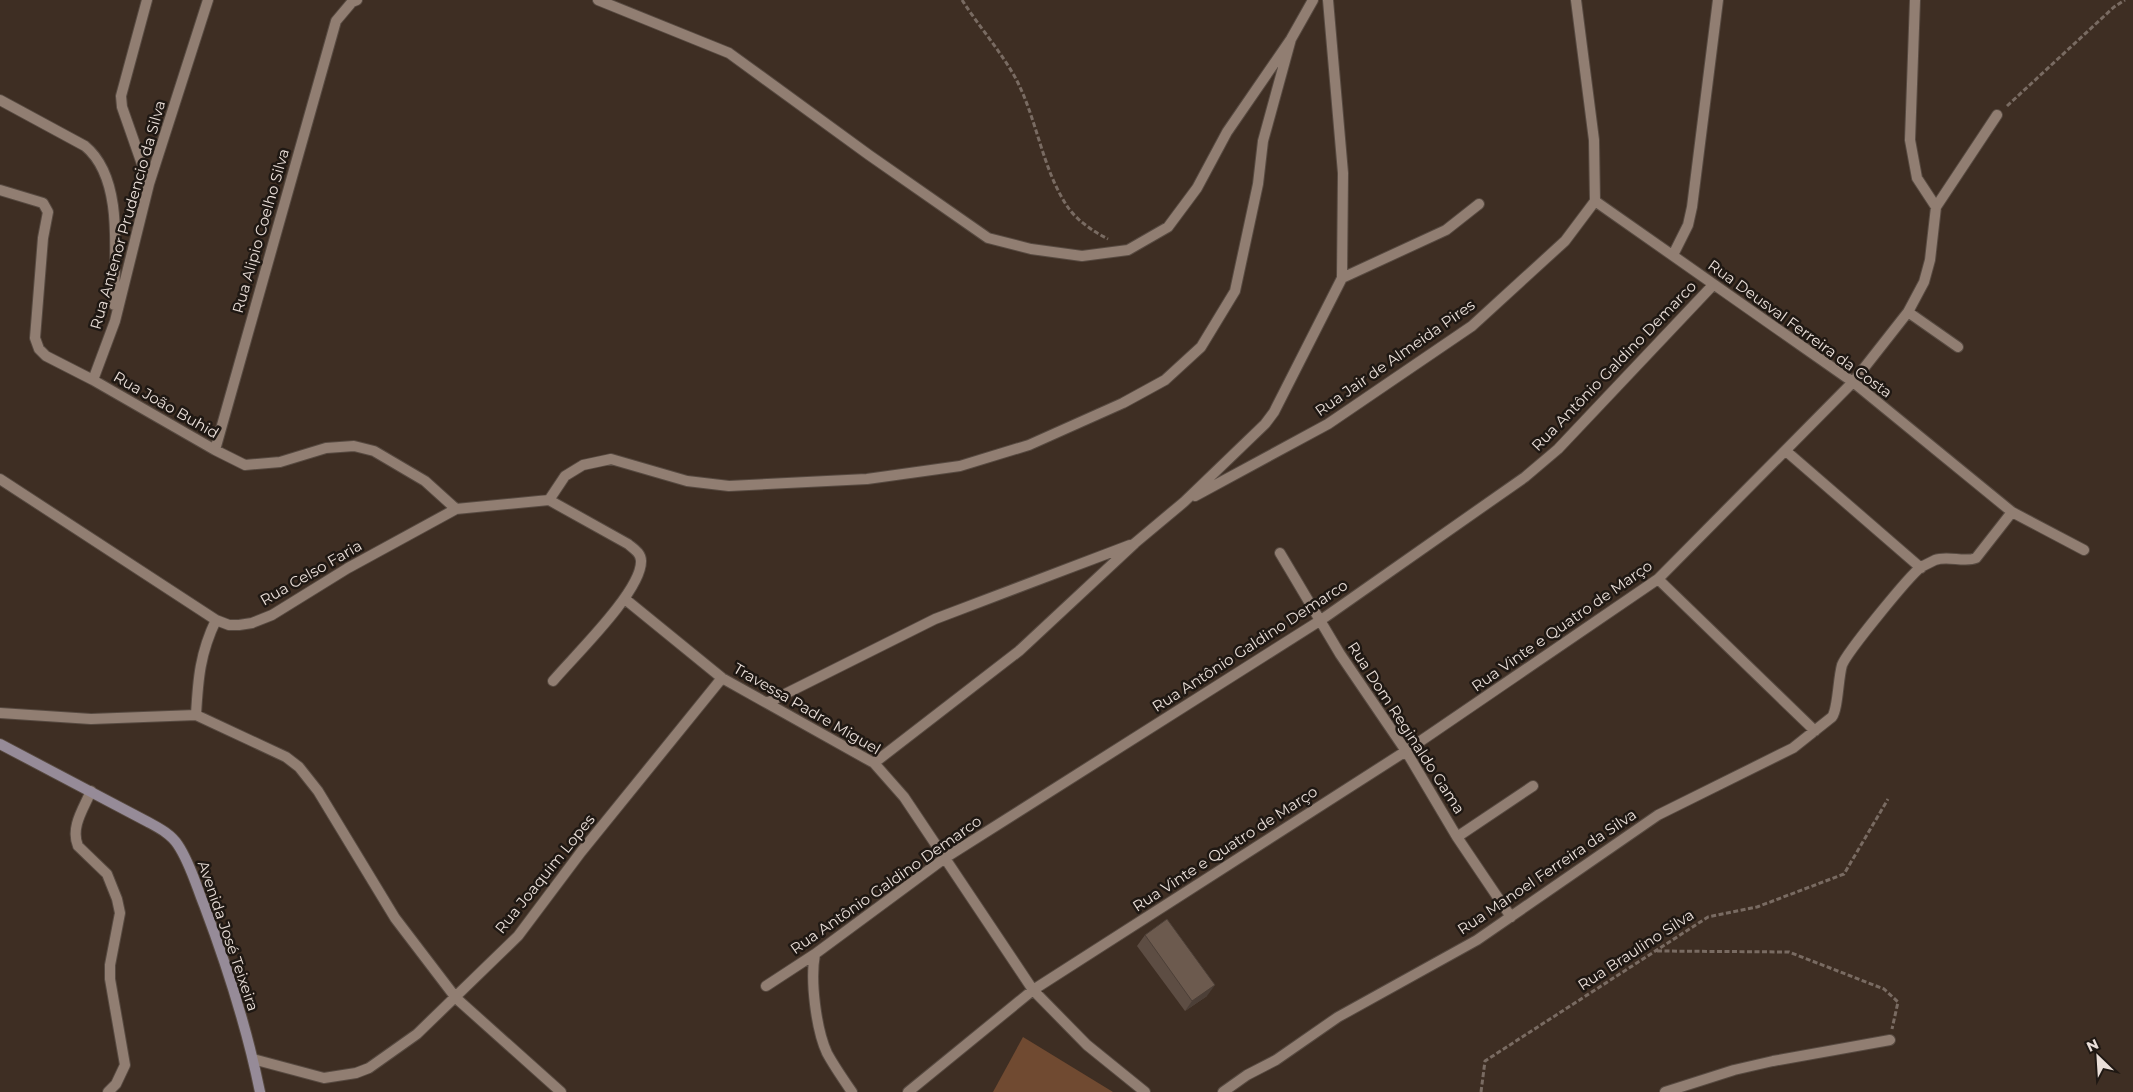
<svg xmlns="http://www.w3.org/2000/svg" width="2133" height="1092" font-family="Montserrat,sans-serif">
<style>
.pitch{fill:#704a31}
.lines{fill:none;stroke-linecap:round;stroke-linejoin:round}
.street-casing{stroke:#574a41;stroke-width:12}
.secondary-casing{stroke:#574a41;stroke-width:12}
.path{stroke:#796b62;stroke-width:3;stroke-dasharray:5 2.5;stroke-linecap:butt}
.street{stroke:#917e72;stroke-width:10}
.secondary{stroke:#968b98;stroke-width:10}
.wall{fill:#5d4d43}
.shaded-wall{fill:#4c3f37}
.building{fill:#6c5a4e;stroke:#4c3f37}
.labels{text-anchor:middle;stroke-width:5;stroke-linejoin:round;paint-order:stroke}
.street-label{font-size:15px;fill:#eadfd9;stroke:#1f1813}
</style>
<rect width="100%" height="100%" fill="#3e2e23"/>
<path class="pitch" d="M1023 1037 1113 1092H993Z"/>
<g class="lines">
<defs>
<path id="street" d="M147 0 121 96 122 107 149 184
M598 0 729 53 869 155 988 238 1031 249 1082 256 1128 250 1168 227 1197 188 1227 132 1291 39 1313 0
M1576 0 1594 140 1595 201
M1915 0 1910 140 1917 178 1936 207
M0 100 85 146C125 179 114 257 114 305
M0 190 43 203 48 212 43 238 35 338 39 349 46 356 93 380 215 450 245 465 280 462 326 448 354 446 374 451 425 481 456 509
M1595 201 1853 382 2012 512 2084 550
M1673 255 1688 225 1692 207 1718 0
M1342 278 1446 230 1479 204
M1908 312 1958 347
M93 380 115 321 149 184 208 0
M215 450 336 21 352 2 357 0
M1786 451 1921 568
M0 479 216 620 229 625H239L252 623 272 615 348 568 456 509 549 500
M1195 496 1328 424 1472 326 1565 241 1595 201
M549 500 565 476 583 465 611 459 687 481 729 486 867 479 960 466 1029 445 1123 403 1165 380 1201 347 1235 291 1258 184 1263 141 1291 39
M549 500 628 544C634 549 641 553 641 561 642 591 573 657 553 681
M1280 553 1340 654 1406 751 1457 837 1511 917
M1658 579 1815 731
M625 599 722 678 874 763 904 797 1033 990 1087 1045 1145 1092
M767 703 935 619 1130 545
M0 713 91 719 196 715 286 757 299 767 318 791 395 918 456 998 561 1092
M196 715C198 679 200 653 216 620
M874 763 1019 651 1135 543 1184 502 1265 424 1274 412 1342 278 1343 173 1328 0
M91 791C84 808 70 827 78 846L107 874 117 899 120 913 110 965V979L125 1065 116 1084 108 1092
M1457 837 1533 786
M815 954C810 980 816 1029 827 1053 834 1066 843 1079 852 1092
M766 986 815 954 945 858 1321 620 1525 477 1558 449 1713 285
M253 1059 324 1078 356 1073 369 1068 417 1034 518 936 581 852 722 678
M908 1092 1033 990 1406 751 1658 579 1853 382 1908 312 1924 282 1930 260 1936 207 1997 115
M1223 1092 1247 1075 1276 1060 1338 1017 1477 940 1658 815 1793 748 1832 717C1838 709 1838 679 1842 665 1847 652 1909 576 1921 567 1925 565 1931 562 1935 560 1948 555 1964 563 1976 558L2012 512
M1665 1092 1734 1070 1773 1061 1890 1040"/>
<path id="secondary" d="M0 744 148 822C159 828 171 834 178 845 190 863 196 885 204 905 227 966 247 1028 260 1092"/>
</defs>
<use href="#street" class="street-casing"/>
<use href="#secondary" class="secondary-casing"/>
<path class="path" d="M962 0C978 25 1002 53 1016 79 1037 119 1042 168 1067 206 1076 220 1094 232 1108 239
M2007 106 2114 7 2125 0
M1657 951 1789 952 1884 989 1898 1002 1892 1029
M1481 1092 1485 1061 1708 917 1757 907 1844 874 1888 799"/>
<use href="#street" class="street"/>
<use href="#secondary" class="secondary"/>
</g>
<path class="wall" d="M1145 935 1207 996 1185 1011 1137 946Z"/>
<path class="shaded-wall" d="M1215 985 1207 996 1185 1011 1192 1001Z"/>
<path class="building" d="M1167 919 1215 985 1192 1001 1145 935Z"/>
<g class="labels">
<g class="street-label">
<text transform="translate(128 215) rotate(-74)" y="5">Rua Antenor Prudencio da Silva</text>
<text transform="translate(261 231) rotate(-74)" y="5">Rua Alipio Coelho Silva</text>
<text transform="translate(1800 329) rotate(36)" y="5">Rua Deusval Ferreira da Costa</text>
<text transform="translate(1395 358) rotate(-35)" y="5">Rua Jair de Almeida Pires</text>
<text transform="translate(1614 366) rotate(-46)" y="5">Rua Antônio Galdino Demarco</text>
<text transform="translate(166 405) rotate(30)" y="5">Rua João Buhid</text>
<text transform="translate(311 573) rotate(-30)" y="5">Rua Celso Faria</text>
<text transform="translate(1562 626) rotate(-35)" y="5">Rua Vinte e Quatro de Março</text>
<text transform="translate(1250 646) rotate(-33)" y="5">Rua Antônio Galdino Demarco</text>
<text transform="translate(807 709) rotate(30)" y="5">Travessa Padre Miguel</text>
<text transform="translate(1406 728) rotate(57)" y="5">Rua Dom Reginaldo Gama</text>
<text transform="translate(1225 849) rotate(-33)" y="5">Rua Vinte e Quatro de Março</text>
<text transform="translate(1547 872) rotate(-34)" y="5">Rua Manoel Ferreira da Silva</text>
<text transform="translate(545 874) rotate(-51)" y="5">Rua Joaquim Lopes</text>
<text transform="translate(886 885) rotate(-35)" y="5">Rua Antônio Galdino Demarco</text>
<text transform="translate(228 936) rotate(71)" y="5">Avenida José Teixeira</text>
<text transform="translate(1636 950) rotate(-33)" y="5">Rua Braulino Silva</text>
</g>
</g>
<g transform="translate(2098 1057) rotate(335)" stroke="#1f1813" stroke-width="4" paint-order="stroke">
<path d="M0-4L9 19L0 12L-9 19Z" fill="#eadfd9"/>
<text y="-8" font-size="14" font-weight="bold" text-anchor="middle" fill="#eadfd9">N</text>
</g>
</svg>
